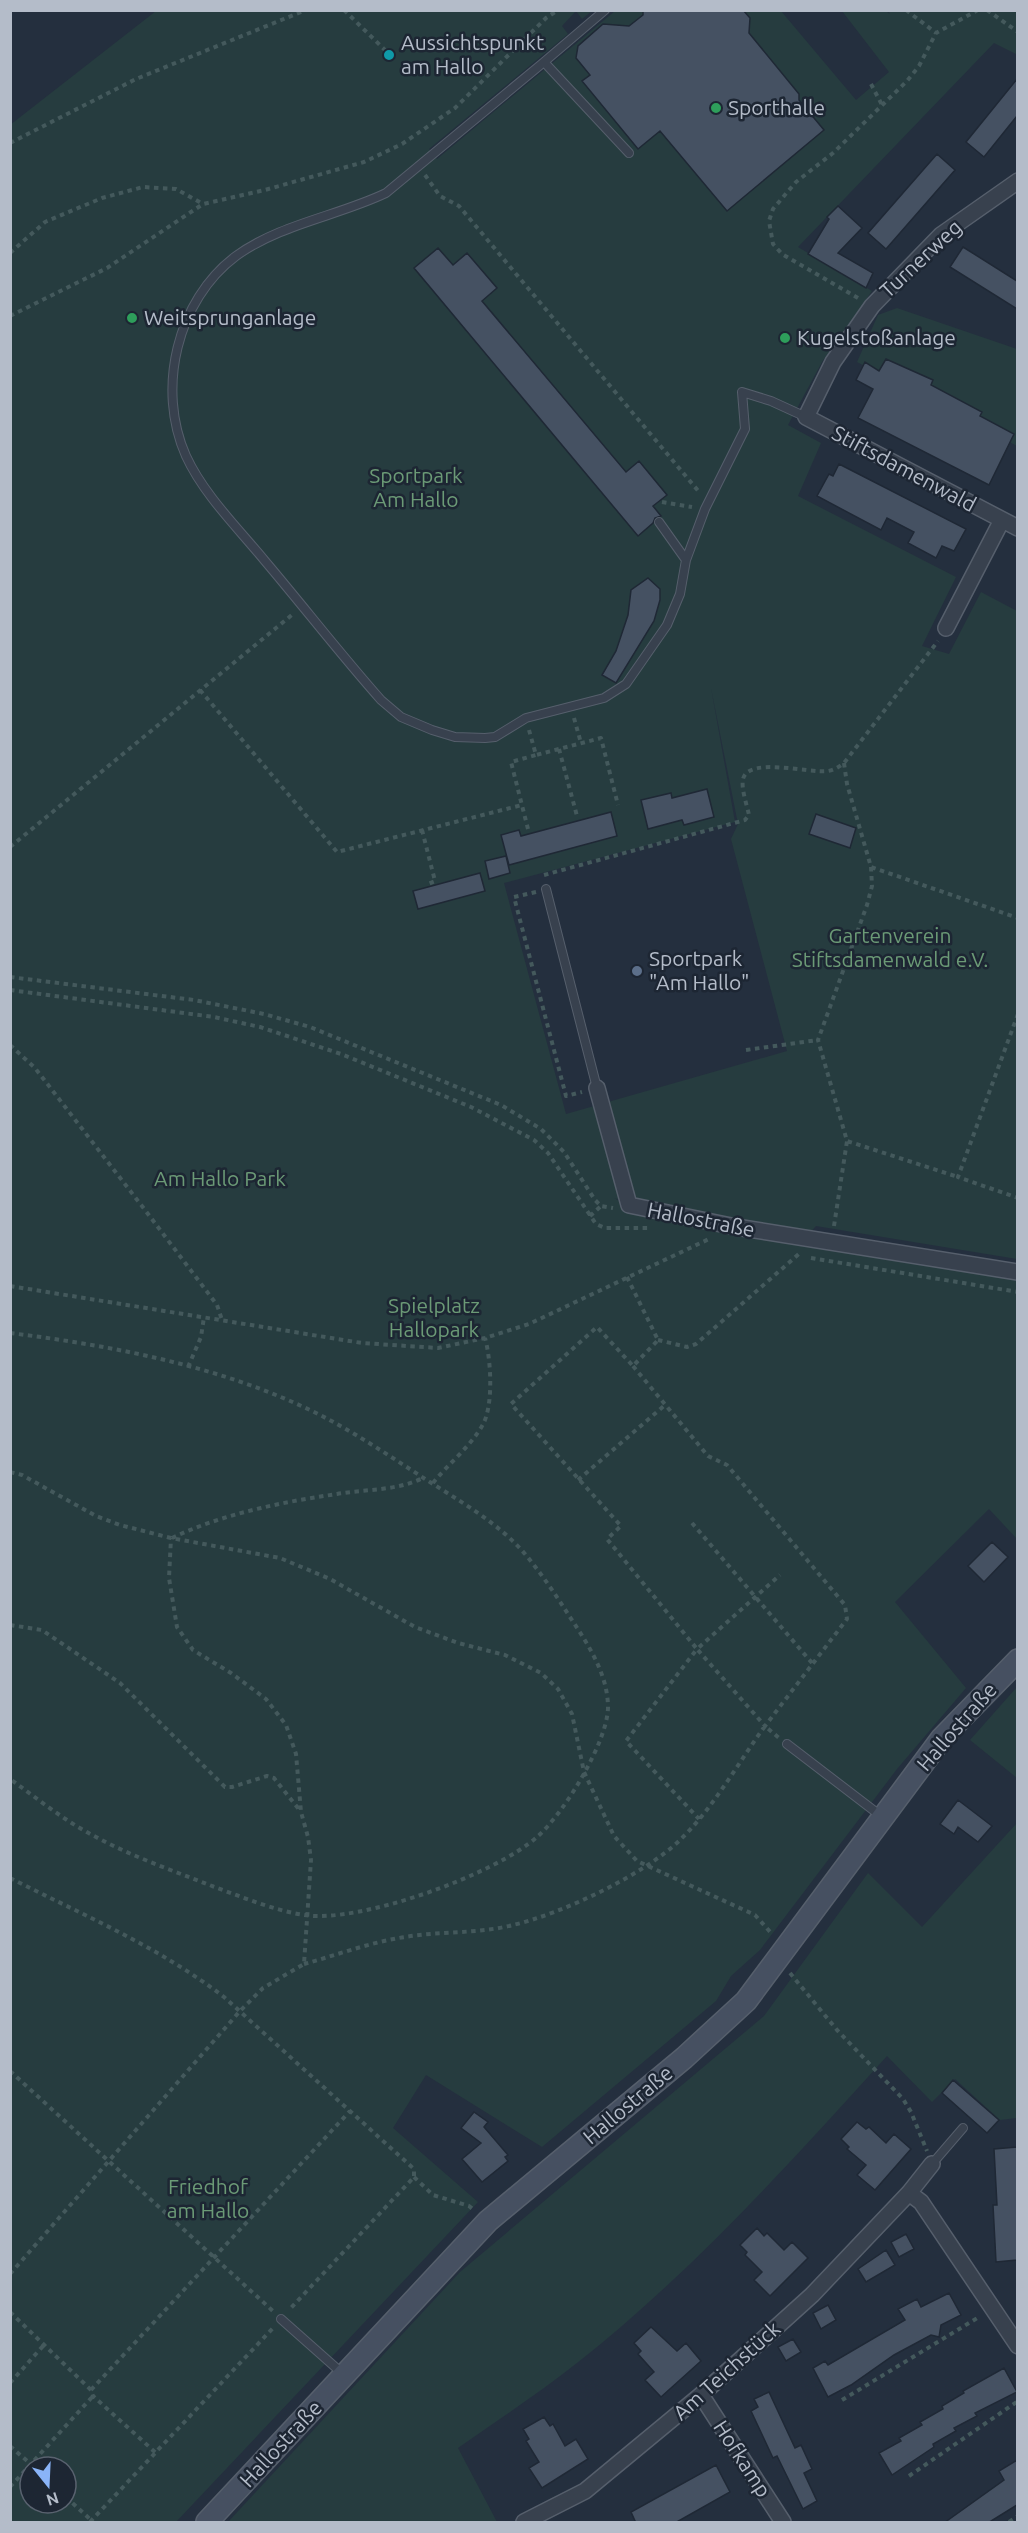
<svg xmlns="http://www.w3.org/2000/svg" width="1028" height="2533" font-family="Ubuntu,sans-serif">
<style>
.green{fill:#263c3f;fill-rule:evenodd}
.building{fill:#455162;stroke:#1f2835;stroke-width:1.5}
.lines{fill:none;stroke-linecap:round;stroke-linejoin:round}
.lane-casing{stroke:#565f6c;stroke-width:10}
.street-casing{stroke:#565f6c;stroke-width:18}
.secondary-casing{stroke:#565f6c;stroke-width:24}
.path{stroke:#44595c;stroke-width:4;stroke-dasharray:4.5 4.5;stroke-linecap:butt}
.lane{stroke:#38414e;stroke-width:8}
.street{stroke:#38414e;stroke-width:15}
.secondary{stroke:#465061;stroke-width:21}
.culture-dot{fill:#0f9aa8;stroke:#1d2633;stroke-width:2}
.leisure-dot{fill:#2e9e5b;stroke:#1d2633;stroke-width:2}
.service-dot{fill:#5c6f8a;stroke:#1d2633;stroke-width:2}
.labels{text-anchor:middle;stroke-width:5;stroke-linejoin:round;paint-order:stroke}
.poi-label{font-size:21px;fill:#b4bcc9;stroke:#1d2633;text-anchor:start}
.street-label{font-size:21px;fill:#b4bcc9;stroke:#1d2633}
.park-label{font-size:21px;fill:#6b9a76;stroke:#1d2633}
</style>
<rect width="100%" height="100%" fill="#242f3e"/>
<path class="green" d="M156 11H592L582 19 576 11 562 26 568 34 429 149 437 159 615 11H781L856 100 889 72 842 11H886L890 14 888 11H1017L1016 54 994 43 798 247 872 291 822 362 788 425 821 443 798 496 956 577 922 646 949 654 981 592 1017 611V1259L816 1226 808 1235 648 1210 614 1198 630 1207 1017 1276V1539L989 1509 895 1602 966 1688 897 1769 760 1950 731 1976 716 2001 542 2147 426 2075 393 2128 478 2202 176 2522H11L10 125ZM711 688 738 824 731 839 787 1051 566 1114 504 883 735 822ZM30 2467H66V2503H30Z
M897 308 1017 349V446L857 362 878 315Z
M1017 1687V1778L970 1740Z
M1017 1823V2118L1000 2120 955 2079 932 2102 887 2056C791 2162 689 2275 577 2363 539 2393 498 2420 458 2448L497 2522H228L460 2272 764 2016 868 1873 922 1927Z"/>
<path class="building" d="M643 10H743L750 18 749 33 799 94V100L824 130 727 211 660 131 638 149 582 81 590 75 576 58 578 46 603 24 629 26 643 15Z
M1017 79V116L984 157 966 142Z
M937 154 955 170 886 249 868 233Z
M838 206 862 228 838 253 873 273 866 288 808 254 829 219 827 217Z
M963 247 1017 281V309L950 267Z
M438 248 453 265 467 253 497 288 482 301 626 472 639 461 667 495 653 506 661 516 655 518 653 523 638 536 414 268Z
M886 359 933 380 931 385 982 412 980 416 1014 434 989 485 858 418 873 389 856 380 865 362 879 371Z
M839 464 966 529 954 551 942 546 936 558 908 543 914 532 887 518 881 530 817 496 829 474 833 476Z
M648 578 660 589V600L654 621 616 683 602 675 616 651 628 615 631 590Z
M707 789 714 817 684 825 682 820 648 829 641 800 671 793 672 798Z
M611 812 617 836 509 865 501 835 519 830 521 836Z
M816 814 856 828 850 848 809 834Z
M506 856 510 873 489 879 485 861Z
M480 873 485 891 418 909 413 891Z
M992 1542 1008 1557 984 1582 968 1566Z
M958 1800 992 1826 978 1842 958 1827 954 1834 940 1824Z
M953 2080 999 2120 987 2133 942 2093Z
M474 2112 488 2122 484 2127 508 2155 505 2157 508 2161 482 2182 462 2159 481 2143 461 2128Z
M857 2122 866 2129 869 2127 886 2143 894 2134 911 2149 875 2190 857 2175 866 2165 847 2149 849 2147 841 2139Z
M1017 2147V2260L996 2262 993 2205H997L994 2149Z
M757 2228 764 2236 767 2233 784 2250 792 2242 808 2258 770 2296 754 2280 762 2272 745 2255 747 2252 740 2245Z
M906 2234 914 2249 899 2257 891 2242Z
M886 2250 895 2265 866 2282 858 2269Z
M949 2293 961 2315 941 2325 939 2337 931 2335 894 2355 851 2385 828 2397 813 2368 825 2361 828 2365 905 2320 898 2309 917 2299 921 2307Z
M828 2305 836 2320 821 2329 813 2313Z
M651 2327 677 2351 686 2343 701 2361 661 2397 645 2380 654 2372 638 2354 641 2351 634 2343Z
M793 2339 801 2352 786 2361 778 2347Z
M1004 2368 1017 2392 975 2413 977 2416 954 2428 956 2431 933 2444 934 2447 892 2475 879 2453 901 2441 899 2438 922 2425 920 2422 943 2409 942 2406 964 2393 963 2391Z
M769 2392 795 2448 801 2445 812 2469 804 2473 817 2501 803 2509 777 2456 773 2458 751 2411 758 2407 754 2399Z
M544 2417 550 2426 553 2424 565 2446 576 2439 588 2459 542 2488 529 2468 539 2462 526 2441 529 2439 523 2429Z
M1017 2460V2505L988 2523H944L1004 2480 999 2471Z
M716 2465 730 2492 675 2523H636L631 2512Z"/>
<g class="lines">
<defs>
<path id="lane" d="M605 10 544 62 629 153
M544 62 386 193C338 216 280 224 236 256 177 300 156 389 186 456 204 495 238 528 265 561 304 607 341 655 381 700L401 717 432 730 455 737 485 738 495 737 526 718 604 698 626 684 667 625 680 594 686 560 705 509 745 429 742 392 771 401 806 417
M659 522 686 560
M546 889 597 1088
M787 1744 881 1816
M932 2164 963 2128
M281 2319 343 2374"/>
<path id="street" d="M1018 181 941 235 872 306 833 362 806 417 1018 528
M946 628 1002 520
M597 1088 629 1205 736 1227 1018 1272
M909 2193 921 2202 1018 2346
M701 2395 783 2522
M524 2522 585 2491 701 2395 812 2295 909 2193 932 2164"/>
<path id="secondary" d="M207 2522 488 2221 684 2058 746 2001 942 1738 1018 1660"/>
</defs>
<use href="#lane" class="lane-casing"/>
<use href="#street" class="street-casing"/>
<use href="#secondary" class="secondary-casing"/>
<path class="path" d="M344 10 386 51
M906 10 936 33
M987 10 1018 32
M871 84 882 105
M10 143 136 79 306 10
M425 175 440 196 459 206 700 493
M10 253 45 222 102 198 143 187 176 189 203 204
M858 298 782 254 773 244 769 221 773 209 784 196 796 182 833 153 907 81 919 66 936 33 978 10
M10 316 107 268 203 204 265 190 364 162 402 144 455 108 546 18 558 10
M662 502 692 507
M200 690 337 852 522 805
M574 718 581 743
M529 730 536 755 601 738 618 805
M559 749 577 816
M844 763 847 784 871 867 1018 918
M528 829 511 762 536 755
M422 830 435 881 428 884
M10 847 293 614
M871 867 872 886 867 905 818 1040 847 1141 958 1177
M544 875 745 820 749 815C747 805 741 789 743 779 749 756 810 774 828 771 834 770 839 767 844 763L938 641
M536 892 514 897 566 1096 582 1092
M10 977 194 1000 264 1014 310 1027 501 1105 541 1129 564 1152 595 1200 601 1206 613 1208
M10 990 214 1017 260 1027 341 1054 471 1107 534 1140 548 1153 596 1224 605 1228H648
M1018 1014 958 1177 1018 1198
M10 1045 35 1068 145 1210 205 1289 217 1305 222 1320
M746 1050 818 1040
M590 1216 601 1206
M834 1226 847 1141
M811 1258 1018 1292
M627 1277 658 1340 633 1366 597 1327 511 1404 621 1526 607 1539 697 1649 780 1575
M10 1286 362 1343 438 1348 485 1338 529 1324 709 1239
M10 1333C107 1345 208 1364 297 1404 340 1423 379 1449 419 1475 454 1498 497 1521 525 1554 541 1573 555 1594 568 1614 587 1643 608 1673 608 1708 607 1743 564 1813 538 1836 497 1874 359 1924 304 1915 273 1910 242 1897 212 1886 174 1871 133 1857 96 1837 66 1822 38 1799 10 1779
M658 1340 687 1347 696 1344 800 1253
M633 1366 708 1456 727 1465 845 1605 847 1619 765 1726 697 1649 626 1741 699 1819
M188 1367 201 1337 204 1317
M10 1472 22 1475 96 1516 120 1525 171 1538 280 1558 330 1579 415 1627 458 1643 505 1655 541 1673 558 1689 572 1714 584 1772 614 1836 637 1861 755 1915 772 1934
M578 1480 665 1405
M433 1483C448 1464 470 1447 482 1426 494 1407 491 1359 485 1338
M692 1523 812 1663
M172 1538C222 1514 282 1502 337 1494 366 1489 396 1491 423 1478
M10 1625 42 1630 120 1683 225 1787H232L267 1776 274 1778 301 1812
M10 1878C83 1915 159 1947 224 1997L414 2169V2177L289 2310
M304 1964C337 1955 371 1942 405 1937 440 1931 478 1934 513 1925 561 1914 646 1874 681 1839 714 1807 738 1763 765 1726L779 1738
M790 1973 837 2030 903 2099 911 2112 927 2151
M10 2071 274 2312
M414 2177 433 2195 469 2206 475 2211
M10 2274 240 2011 263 1988 304 1964 311 1860 308 1837 301 1812 296 1754 286 1725 266 1699 231 1673 193 1650 177 1627 169 1578 171 1538
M10 2312 91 2390 93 2396 156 2453
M10 2383 43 2346
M91 2390 350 2111
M842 2400 979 2317
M10 2446 34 2467
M909 2476 1018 2401
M10 2487 93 2396
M66 2497 92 2521
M90 2522 274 2327
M1009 2522 1018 2516"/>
<use href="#lane" class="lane"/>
<use href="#street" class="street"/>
<use href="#secondary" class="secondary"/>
</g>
<circle class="culture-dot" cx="389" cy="55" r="6"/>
<g class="leisure-dot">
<circle cx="716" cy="108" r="6"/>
<circle cx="132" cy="318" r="6"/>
<circle cx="785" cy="338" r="6"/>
</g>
<circle class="service-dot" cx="637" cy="971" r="6"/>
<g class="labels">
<g class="poi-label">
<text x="401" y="50">Aussichtspunkt<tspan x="401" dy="24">am Hallo</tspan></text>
<text x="728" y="115">Sporthalle</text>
<text x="144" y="325">Weitsprunganlage</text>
<text x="797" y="345">Kugelstoßanlage</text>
<text x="649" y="966">Sportpark<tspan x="649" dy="24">"Am Hallo"</tspan></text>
</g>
<g class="street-label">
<text transform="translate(921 259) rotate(-43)" y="7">Turnerweg</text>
<text transform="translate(904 469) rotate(28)" y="7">Stiftsdamenwald</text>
<text transform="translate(701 1220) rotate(11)" y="7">Hallostraße</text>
<text transform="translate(957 1727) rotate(-49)" y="7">Hallostraße</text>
<text transform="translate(628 2105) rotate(-40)" y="7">Hallostraße</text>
<text transform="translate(727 2371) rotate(-42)" y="7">Am Teichstück</text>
<text transform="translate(281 2444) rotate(-47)" y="7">Hallostraße</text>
<text transform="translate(742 2459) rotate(57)" y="7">Hofkamp</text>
</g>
<g class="park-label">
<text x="416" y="483">Sportpark<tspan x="416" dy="24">Am Hallo</tspan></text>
<text x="890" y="943">Gartenverein<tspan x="890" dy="24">Stiftsdamenwald e.V.</tspan></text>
<text x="220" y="1186">Am Hallo Park</text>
<text x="434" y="1313">Spielplatz<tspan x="434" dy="24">Hallopark</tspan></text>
<text x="208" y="2194">Friedhof<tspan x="208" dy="24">am Hallo</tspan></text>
</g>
</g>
<rect width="1028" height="2533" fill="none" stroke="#b4bcc9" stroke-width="24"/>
<g transform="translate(48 2485) rotate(162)"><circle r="28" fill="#1d2633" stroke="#59626f" stroke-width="1.5"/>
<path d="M0-4.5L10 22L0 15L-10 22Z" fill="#8ab4f8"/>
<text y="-9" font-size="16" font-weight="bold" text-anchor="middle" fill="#b4bcc9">N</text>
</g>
</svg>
